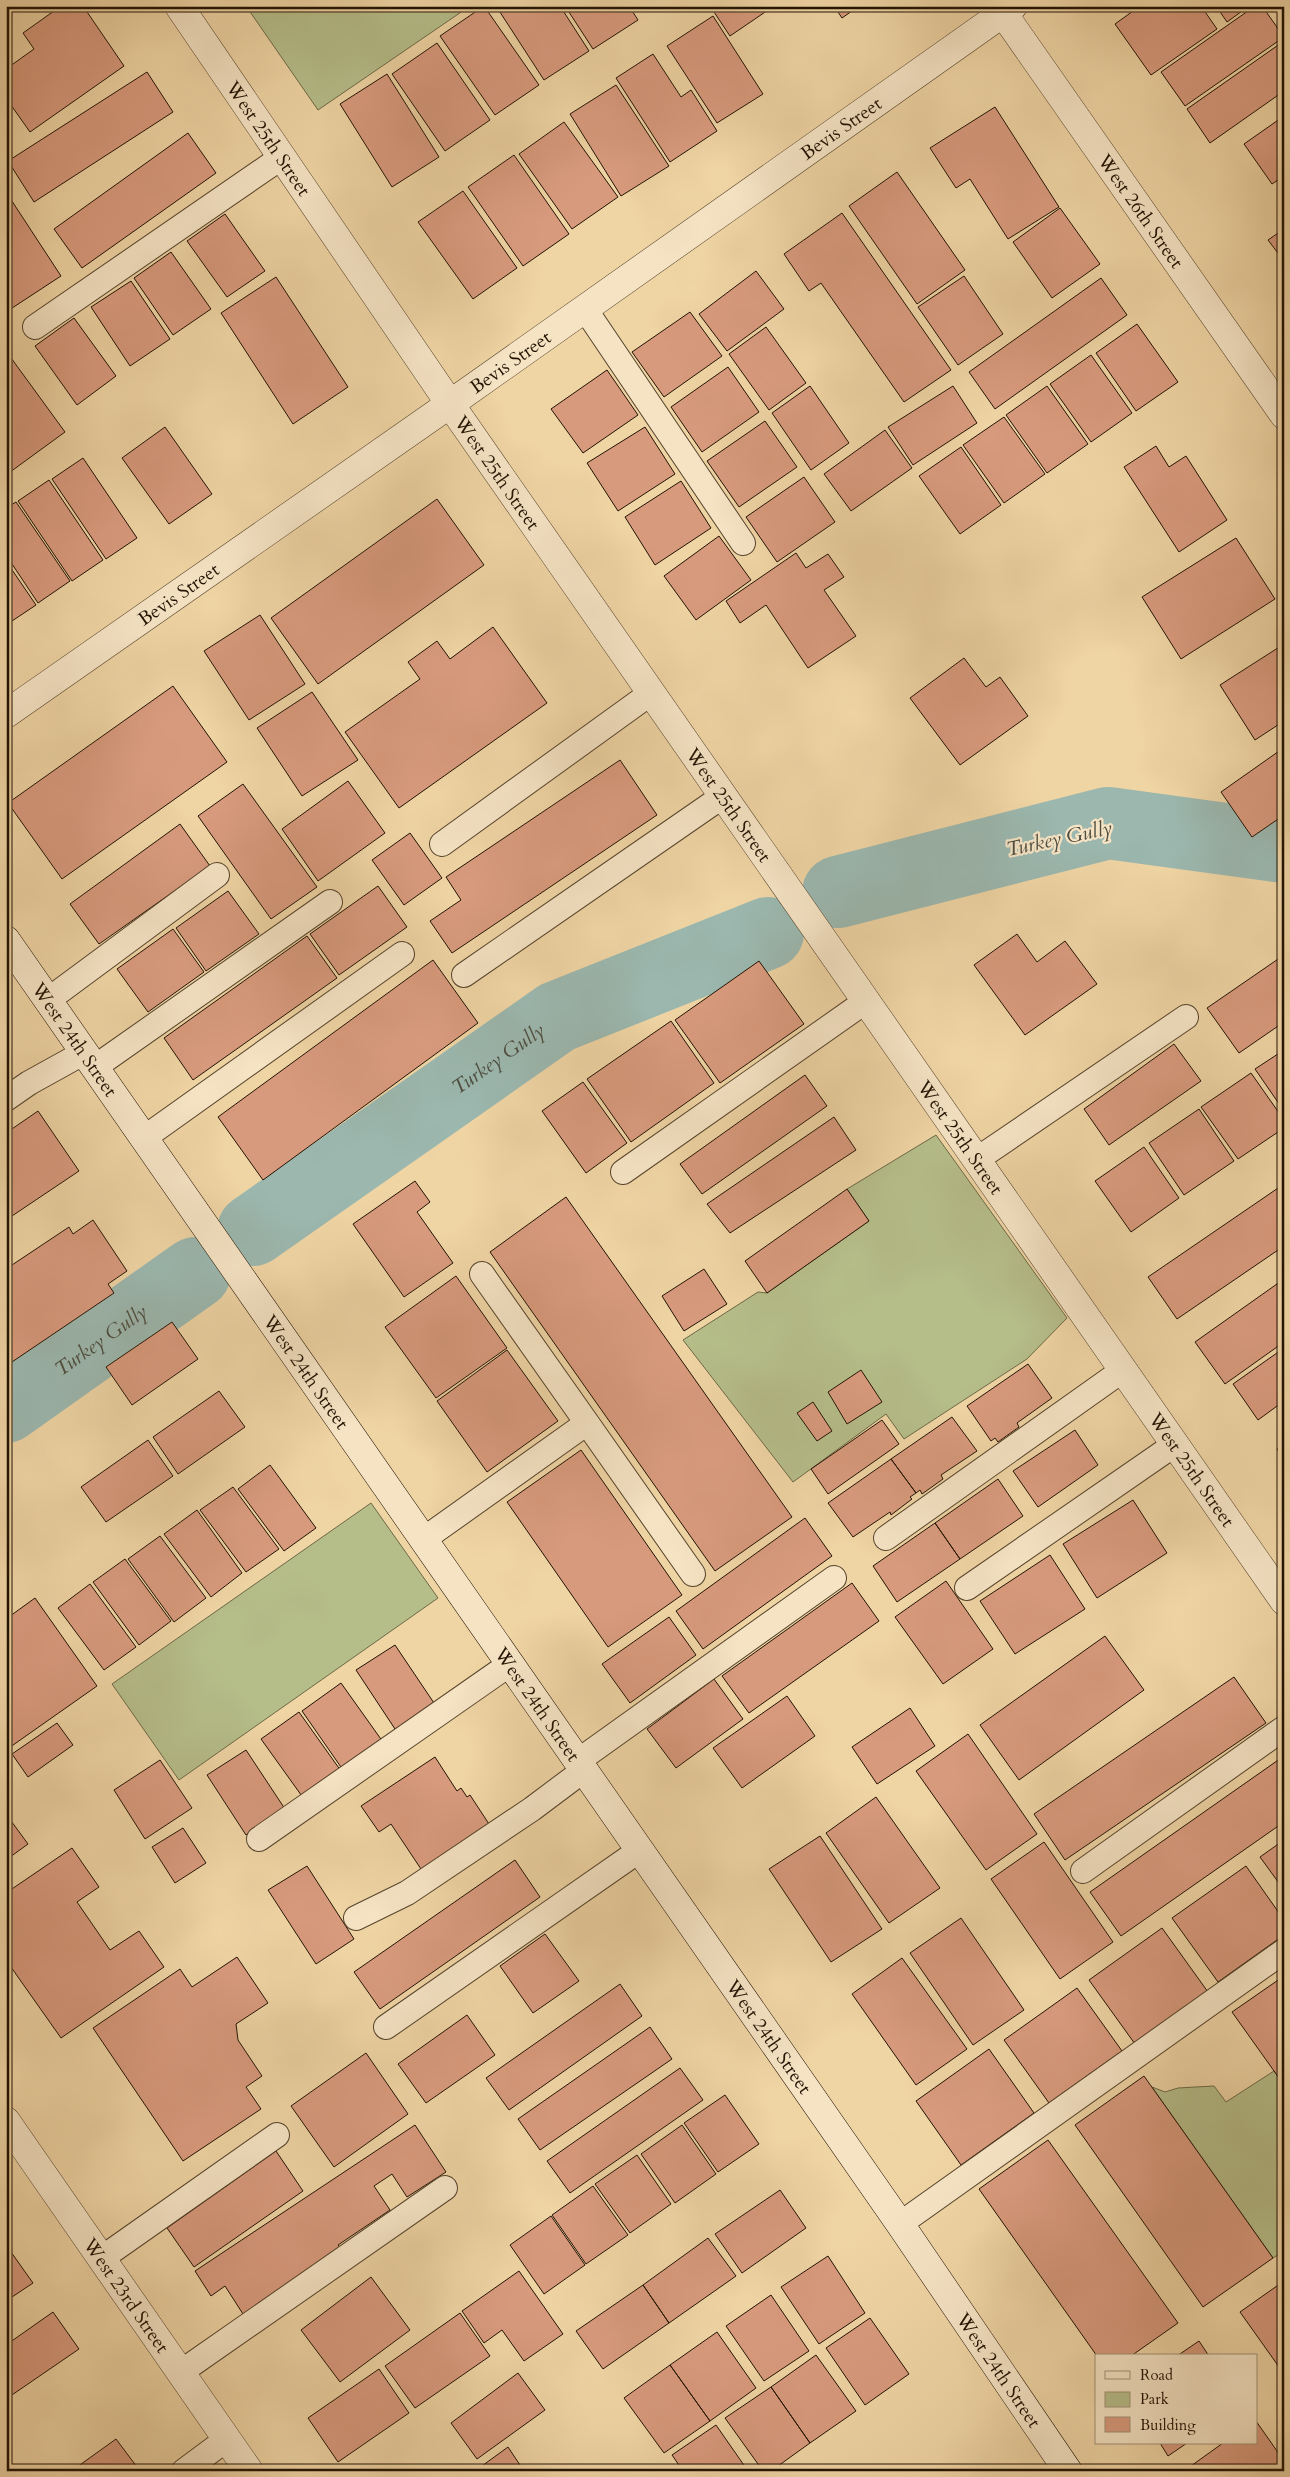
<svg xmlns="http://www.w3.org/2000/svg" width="1290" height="2477" font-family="Cardo,serif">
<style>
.green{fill:#b5bd89;stroke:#6c6846}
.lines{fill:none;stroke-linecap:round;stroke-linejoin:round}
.river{stroke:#9bb7ae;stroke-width:72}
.building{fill:#d89a7d;stroke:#221303}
.lane-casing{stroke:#55432b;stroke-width:26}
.street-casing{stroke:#55432b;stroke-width:29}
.secondary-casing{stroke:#221303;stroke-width:29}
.lane{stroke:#f5e3c4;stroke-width:24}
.street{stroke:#f5e3c4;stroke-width:28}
.secondary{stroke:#f5e3c4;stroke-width:28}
.labels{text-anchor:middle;stroke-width:4.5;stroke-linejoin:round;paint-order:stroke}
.street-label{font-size:19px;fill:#221303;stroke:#f5e3c4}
.water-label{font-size:20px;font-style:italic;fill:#4c4c3f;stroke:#f5e3c4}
</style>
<rect width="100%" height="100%" fill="#efd4a4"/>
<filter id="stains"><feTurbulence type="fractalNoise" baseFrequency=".004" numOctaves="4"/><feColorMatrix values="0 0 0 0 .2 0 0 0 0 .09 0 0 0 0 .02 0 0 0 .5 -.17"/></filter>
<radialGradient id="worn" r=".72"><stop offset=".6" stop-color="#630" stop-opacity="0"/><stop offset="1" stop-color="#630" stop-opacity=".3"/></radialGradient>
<path class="green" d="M246 6H470L318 110Z
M936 1135 1067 1318 1027 1359 904 1439 886 1414 793 1482 683 1340 758 1292 767 1293 869 1221 847 1189Z
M371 1503 438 1598 179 1780 112 1684Z
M1274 2071 1284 2085V2251L1273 2258 1152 2087 1165 2092 1178 2088 1214 2086 1226 2102Z"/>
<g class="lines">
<g class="river">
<path d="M838 892 1108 823 1284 847"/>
<path id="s1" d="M253 1230 557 1017 768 933"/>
<path id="s2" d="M6 1407 195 1273"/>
</g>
</g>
<path class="building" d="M61 6H83L124 66 30 132 6 98V69L34 49 23 33Z
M484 6 539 85 495 115 440 36Z
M496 6H560L589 51 544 80Z
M565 6H629L638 20 593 49Z
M710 6H774L730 36Z
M834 6H859L842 18Z
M1140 6H1201L1217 29 1151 75 1115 24Z
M1216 6H1249L1227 22Z
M1255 6H1262L1284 37 1185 106 1161 72Z
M713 16 763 94 717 123 667 46Z
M1284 41V91L1210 143 1187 109Z
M437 43 490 120 445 151 392 74Z
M653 54 681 97 691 90 717 131 670 162 616 78Z
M147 72 173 112 34 202 8 161Z
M387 74 439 157 392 187 340 104Z
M616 85 669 166 621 196 570 114Z
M995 107 1059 207 1008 239 970 179 956 188 930 148Z
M1284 116V176L1272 184 1244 144Z
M564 122 618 197 572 229 519 154Z
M188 133 216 173 82 268 54 229Z
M514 155 569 234 523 266 468 187Z
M897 172 965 270 917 304 849 206Z
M463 191 517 268 473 299 418 222Z
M6 192 61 276 6 312Z
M1060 208 1100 264 1052 298 1013 242Z
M842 213 951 370 904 402 821 283 809 291 784 254Z
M225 214 265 271 227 297 187 241Z
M1284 229V261L1268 240Z
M171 252 211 309 173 335 134 278Z
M756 271 784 309 727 351 699 314Z
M964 276 1003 334 958 365 918 307Z
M276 277 348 387 293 424 221 313Z
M1101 278 1127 315 995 409 969 372Z
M131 281 170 339 130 366 91 307Z
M690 312 722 356 664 397 632 352Z
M74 318 116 376 77 405 35 346Z
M1137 324 1178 382 1136 411 1096 353Z
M766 327 806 383 769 410 729 354Z
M6 351 65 432 6 475Z
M1091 355 1132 413 1091 442 1050 384Z
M728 367 759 412 702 452 671 407Z
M607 370 638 415 583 453 551 409Z
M810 386 849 443 811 470 772 413Z
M953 386 977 423 913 465 888 427Z
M1047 386 1088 444 1047 473 1006 415Z
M1004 417 1045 474 1004 503 963 445Z
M765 421 797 467 739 507 707 461Z
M165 427 212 494 169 524 122 458Z
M645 427 675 474 618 511 587 463Z
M885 430 912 468 851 511 824 474Z
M1156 446 1169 467 1186 456 1227 520 1179 552 1124 467Z
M961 447 1001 505 960 534 919 476Z
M83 458 137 538 106 559 52 479Z
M804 477 835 522 777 562 746 517Z
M49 480 103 560 72 581 18 501Z
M681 481 711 528 655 565 625 517Z
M437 499 484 565 318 684 271 618Z
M16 502 70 581 38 603 6 555V508Z
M719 536 751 580 696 620 664 576Z
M1236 538 1275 599 1181 659 1142 597Z
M796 553 806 568 828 554 844 577 824 590 856 636 808 668 766 605 740 623 726 601Z
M6 561 36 605 6 625Z
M260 615 305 684 249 720 204 651Z
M493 627 547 703 399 808 345 732 420 679 408 662 437 641 450 659Z
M1284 644V721L1255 740 1220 685Z
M964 658 986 687 1000 677 1028 716 960 765 910 698Z
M173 686 227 762 62 879 8 803Z
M312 692 358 760 302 796 257 728Z
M1282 749 1284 815 1252 837 1221 792Z
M620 760 657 815 452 953 430 921 461 900 446 877Z
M348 781 385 833 318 881 282 829Z
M243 784 317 887 271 919 198 816Z
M180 824 210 866 99 944 70 904Z
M410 833 442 878 404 905 372 860Z
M378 886 407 927 339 975 310 934Z
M228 891 259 934 206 971 176 928Z
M173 929 204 972 148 1012 117 969Z
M1017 934 1037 962 1065 941 1097 984 1025 1035 974 965Z
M307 936 337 978 193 1080 164 1038Z
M1284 955V1022L1239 1053 1207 1008Z
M433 960 478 1023 263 1180 218 1117Z
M759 961 804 1024 720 1083 675 1020Z
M671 1021 714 1083 631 1142 587 1079Z
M1174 1044 1201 1081 1109 1145 1084 1109Z
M1284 1050V1111L1255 1069Z
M1251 1073 1284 1120V1128L1238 1159 1201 1107Z
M805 1075 827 1106 702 1194 680 1164Z
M583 1082 627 1143 586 1173 542 1111Z
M1199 1109 1234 1161 1184 1195 1149 1143Z
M38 1111 79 1171 6 1220V1133Z
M834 1117 856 1150 730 1233 707 1204Z
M1144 1147 1179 1198 1131 1232 1095 1181Z
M415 1181 430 1202 417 1212 453 1263 404 1297 353 1224Z
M1284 1184V1246L1177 1319 1148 1277Z
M847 1189 869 1221 767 1293 745 1261Z
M566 1197 792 1517 715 1571 490 1252Z
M93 1220 127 1271 108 1284 114 1293 6 1366V1269L69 1227 73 1234Z
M704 1269 727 1304 684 1331 662 1296Z
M456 1276 507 1348 436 1398 385 1327Z
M1284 1279V1342L1225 1384 1195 1342Z
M172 1322 198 1359 132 1405 106 1367Z
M1284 1348V1401L1258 1420 1233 1384Z
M507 1350 558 1421 487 1472 437 1401Z
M1028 1364 1052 1398 1017 1423 1019 1427 998 1442 995 1438 991 1441 967 1406Z
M861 1370 882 1402 847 1424 828 1392Z
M219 1391 245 1427 178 1474 153 1437Z
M813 1402 832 1431 817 1441 797 1413Z
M952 1417 977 1451 941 1475 943 1479 922 1494 920 1490 916 1493 891 1459Z
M882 1420 899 1444 828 1494 811 1469Z
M1075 1430 1098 1465 1038 1507 1013 1471Z
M148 1440 173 1476 106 1522 81 1487Z
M1284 1444V1459L1277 1449Z
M581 1450 682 1595 608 1647 507 1502Z
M891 1459 916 1493 910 1497 912 1499 891 1515 890 1512 853 1537 828 1503Z
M270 1465 316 1528 284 1551 238 1489Z
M998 1479 1023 1516 960 1559 935 1523Z
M233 1487 279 1549 246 1572 200 1510Z
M1133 1500 1167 1553 1097 1598 1063 1544Z
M197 1510 242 1573 211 1597 164 1534Z
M805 1518 832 1556 703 1649 676 1611Z
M935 1523 960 1559 897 1602 873 1566Z
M160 1536 206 1598 174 1622 128 1559Z
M1050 1555 1085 1609 1015 1654 980 1601Z
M125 1559 171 1621 139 1645 93 1582Z
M946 1581 993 1649 943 1684 895 1617Z
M852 1583 879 1621 749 1713 722 1676Z
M90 1584 136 1647 104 1670 58 1608Z
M35 1598 97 1686 6 1750V1619Z
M669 1617 696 1655 630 1703 602 1664Z
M1105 1636 1144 1690 1019 1780 980 1725Z
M395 1645 436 1706 397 1732 356 1670Z
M1234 1677 1266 1723 1065 1860 1034 1814Z
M714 1679 743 1719 676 1768 647 1729Z
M341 1683 383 1742 343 1770 302 1711Z
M787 1696 815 1736 742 1788 713 1748Z
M910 1708 935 1746 877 1784 852 1747Z
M299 1712 341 1771 304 1799 261 1739Z
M57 1723 73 1745 28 1777 12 1754Z
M968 1734 1037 1834 986 1870 916 1771Z
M246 1750 285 1809 246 1835 207 1775Z
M1284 1756V1822L1121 1936 1090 1892Z
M435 1757 457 1791 461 1788 467 1797 470 1795 489 1824 421 1869 391 1824 379 1832 361 1806Z
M160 1760 192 1808 145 1839 114 1790Z
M876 1797 940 1888 889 1923 826 1833Z
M6 1814 28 1844 6 1860Z
M183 1828 206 1863 175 1883 152 1847Z
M820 1836 882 1929 831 1962 769 1869Z
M1284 1840V1890L1260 1857Z
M1044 1842 1113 1942 1060 1979 991 1879Z
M72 1848 99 1887 77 1902 110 1950 139 1931 164 1967 61 2038 6 1960V1893Z
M515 1860 540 1897 380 2009 354 1972Z
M307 1866 354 1939 316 1964 268 1890Z
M1246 1866 1284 1920V1935L1218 1982 1172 1918Z
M961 1918 1024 2010 973 2045 910 1953Z
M1162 1928 1208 1992 1135 2044 1089 1980Z
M545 1934 579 1981 533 2013 500 1966Z
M237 1957 268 2003 236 2024 238 2040 262 2076 246 2087 261 2109 183 2161 93 2028 180 1969 192 1987Z
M902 1958 967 2049 916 2085 852 1994Z
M1284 1976V2085L1232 2012Z
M620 1984 642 2016 509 2110 486 2078Z
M1077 1988 1122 2051 1049 2103 1004 2040Z
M467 2015 495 2055 426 2103 398 2064Z
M650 2027 672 2059 540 2150 518 2119Z
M989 2049 1034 2113 961 2165 916 2101Z
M366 2053 408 2114 334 2167 291 2106Z
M680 2068 703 2100 570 2193 547 2161Z
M1144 2076 1273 2258 1203 2307 1075 2125Z
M725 2095 759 2144 718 2172 684 2123Z
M415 2125 446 2172 407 2197 392 2174 374 2186 390 2210 338 2245 340 2247 243 2314 225 2286 211 2296 195 2271Z
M682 2125 716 2174 675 2203 641 2154Z
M1048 2140 1178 2323 1131 2356H1097L979 2189Z
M276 2151 303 2191 194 2267 167 2228Z
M637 2155 671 2204 630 2233 595 2184Z
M593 2186 628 2235 586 2264 552 2215Z
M780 2190 806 2228 742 2273 715 2234Z
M551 2216 585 2265 544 2294 510 2245Z
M708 2238 736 2276 669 2323 643 2285Z
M6 2245 33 2283 6 2301Z
M828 2256 865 2313 819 2344 781 2287Z
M519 2271 563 2334 524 2361 502 2330 484 2343 462 2311Z
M371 2277 410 2330 340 2382 301 2330Z
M1284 2281V2374L1240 2312Z
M643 2285 669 2323 603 2369 576 2331Z
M771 2295 809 2351 764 2381 726 2326Z
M53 2312 79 2349 9 2397 6 2393V2345Z
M460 2313 490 2356 415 2408 385 2366Z
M870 2318 909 2374 865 2405 826 2348Z
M717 2332 756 2388 710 2421 670 2365Z
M1199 2341 1209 2356H1177Z
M816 2355 856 2411 810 2443 771 2387Z
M670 2365 710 2421 664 2453 624 2398Z
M379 2369 409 2413 338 2462 308 2418Z
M518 2373 545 2410 477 2459 451 2423Z
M771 2387 810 2443 771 2471H763L725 2418Z
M1256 2421 1284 2461V2471H1184L1223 2443H1256Z
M716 2425 748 2471H683L672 2455Z
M116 2439 140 2471H80L77 2467Z
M1160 2443H1187L1168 2456Z
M508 2447 524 2471H475Z"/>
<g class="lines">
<defs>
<path id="lane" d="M585 309 743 543
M35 327 282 157
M442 844 651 693
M464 975 723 796
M48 1000 217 875
M95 1067 330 902
M6 1099 29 1083 85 1052
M144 1138 402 954
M976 1160 1186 1017
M623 1172 866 1001
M587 1423 693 1574
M886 1538 1123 1370
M424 1539 587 1423 482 1274
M967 1588 1174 1445
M578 1761 834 1578
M259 1839 510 1664
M1083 1871 1284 1728
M356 1918 407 1893 532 1809 584 1770
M386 2027 640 1850
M900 2224 1284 1951
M102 2258 277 2135
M181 2372 445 2188
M184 2471 227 2439"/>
<g id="street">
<path id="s3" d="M179 6 450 404 1284 1601"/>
<path id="s4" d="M998 6 1284 415"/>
<path id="s5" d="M6 714 450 404 1013 6"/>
<path id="s6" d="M6 2121 249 2471"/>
</g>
<g id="secondary">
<path id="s7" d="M6 940 900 2224 1068 2471"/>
</g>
</defs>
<use href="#lane" class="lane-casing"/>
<use href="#street" class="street-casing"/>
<use href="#secondary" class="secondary-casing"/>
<use href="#lane" class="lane"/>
<use href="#street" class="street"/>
<use href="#secondary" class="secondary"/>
</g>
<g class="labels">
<g class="street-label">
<text dy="7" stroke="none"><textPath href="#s5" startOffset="1020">Bevis Street</textPath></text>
<text dy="7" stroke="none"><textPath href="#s3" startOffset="160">West 25th Street</textPath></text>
<text dy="7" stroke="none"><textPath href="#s4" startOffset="250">West 26th Street</textPath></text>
<text dy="7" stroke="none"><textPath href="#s5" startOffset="615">Bevis Street</textPath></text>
<text dy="7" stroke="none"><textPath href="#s3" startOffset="565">West 25th Street</textPath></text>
<text dy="7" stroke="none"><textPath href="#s5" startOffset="210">Bevis Street</textPath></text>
<text dy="7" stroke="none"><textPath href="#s3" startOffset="970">West 25th Street</textPath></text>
<text dy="7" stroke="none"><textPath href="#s7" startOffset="121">West 24th Street</textPath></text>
<text dy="7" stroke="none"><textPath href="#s3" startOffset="1375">West 25th Street</textPath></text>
<text dy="7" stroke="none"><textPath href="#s7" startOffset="526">West 24th Street</textPath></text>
<text dy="7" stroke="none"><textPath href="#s3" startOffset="1780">West 25th Street</textPath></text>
<text dy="7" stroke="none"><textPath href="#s7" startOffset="931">West 24th Street</textPath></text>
<text dy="7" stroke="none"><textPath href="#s7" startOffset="1336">West 24th Street</textPath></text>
<text dy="7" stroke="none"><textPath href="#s6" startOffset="212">West 23rd Street</textPath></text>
<text dy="7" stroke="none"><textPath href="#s7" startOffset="1741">West 24th Street</textPath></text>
</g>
<g class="water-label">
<text transform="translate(1059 838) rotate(-12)" y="7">Turkey Gully</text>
<text dy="7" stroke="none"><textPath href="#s1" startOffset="299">Turkey Gully</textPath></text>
<text dy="7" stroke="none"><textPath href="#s2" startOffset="116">Turkey Gully</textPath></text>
</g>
</g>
<rect width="1290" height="2477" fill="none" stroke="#efd4a4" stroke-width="25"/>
<rect x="8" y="8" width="1275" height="2462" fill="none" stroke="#221303" stroke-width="2.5"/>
<rect x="12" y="12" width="1265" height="2452" fill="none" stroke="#221303"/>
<rect x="1095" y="2354" width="162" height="90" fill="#f5e3c4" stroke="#a19077"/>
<rect x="1105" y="2371" width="25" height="8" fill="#f5e3c4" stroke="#a19077"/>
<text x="1140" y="2380" font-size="15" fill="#221303">Road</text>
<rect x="1105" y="2392" width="25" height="15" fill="#b5bd89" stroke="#a19077"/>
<text x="1140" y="2404" font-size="15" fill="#221303">Park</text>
<rect x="1105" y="2417" width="25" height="15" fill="#d89a7d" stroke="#a19077"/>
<text x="1140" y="2430" font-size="15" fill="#221303">Building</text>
<rect width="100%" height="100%" filter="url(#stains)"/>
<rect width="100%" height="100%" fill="url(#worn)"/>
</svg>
